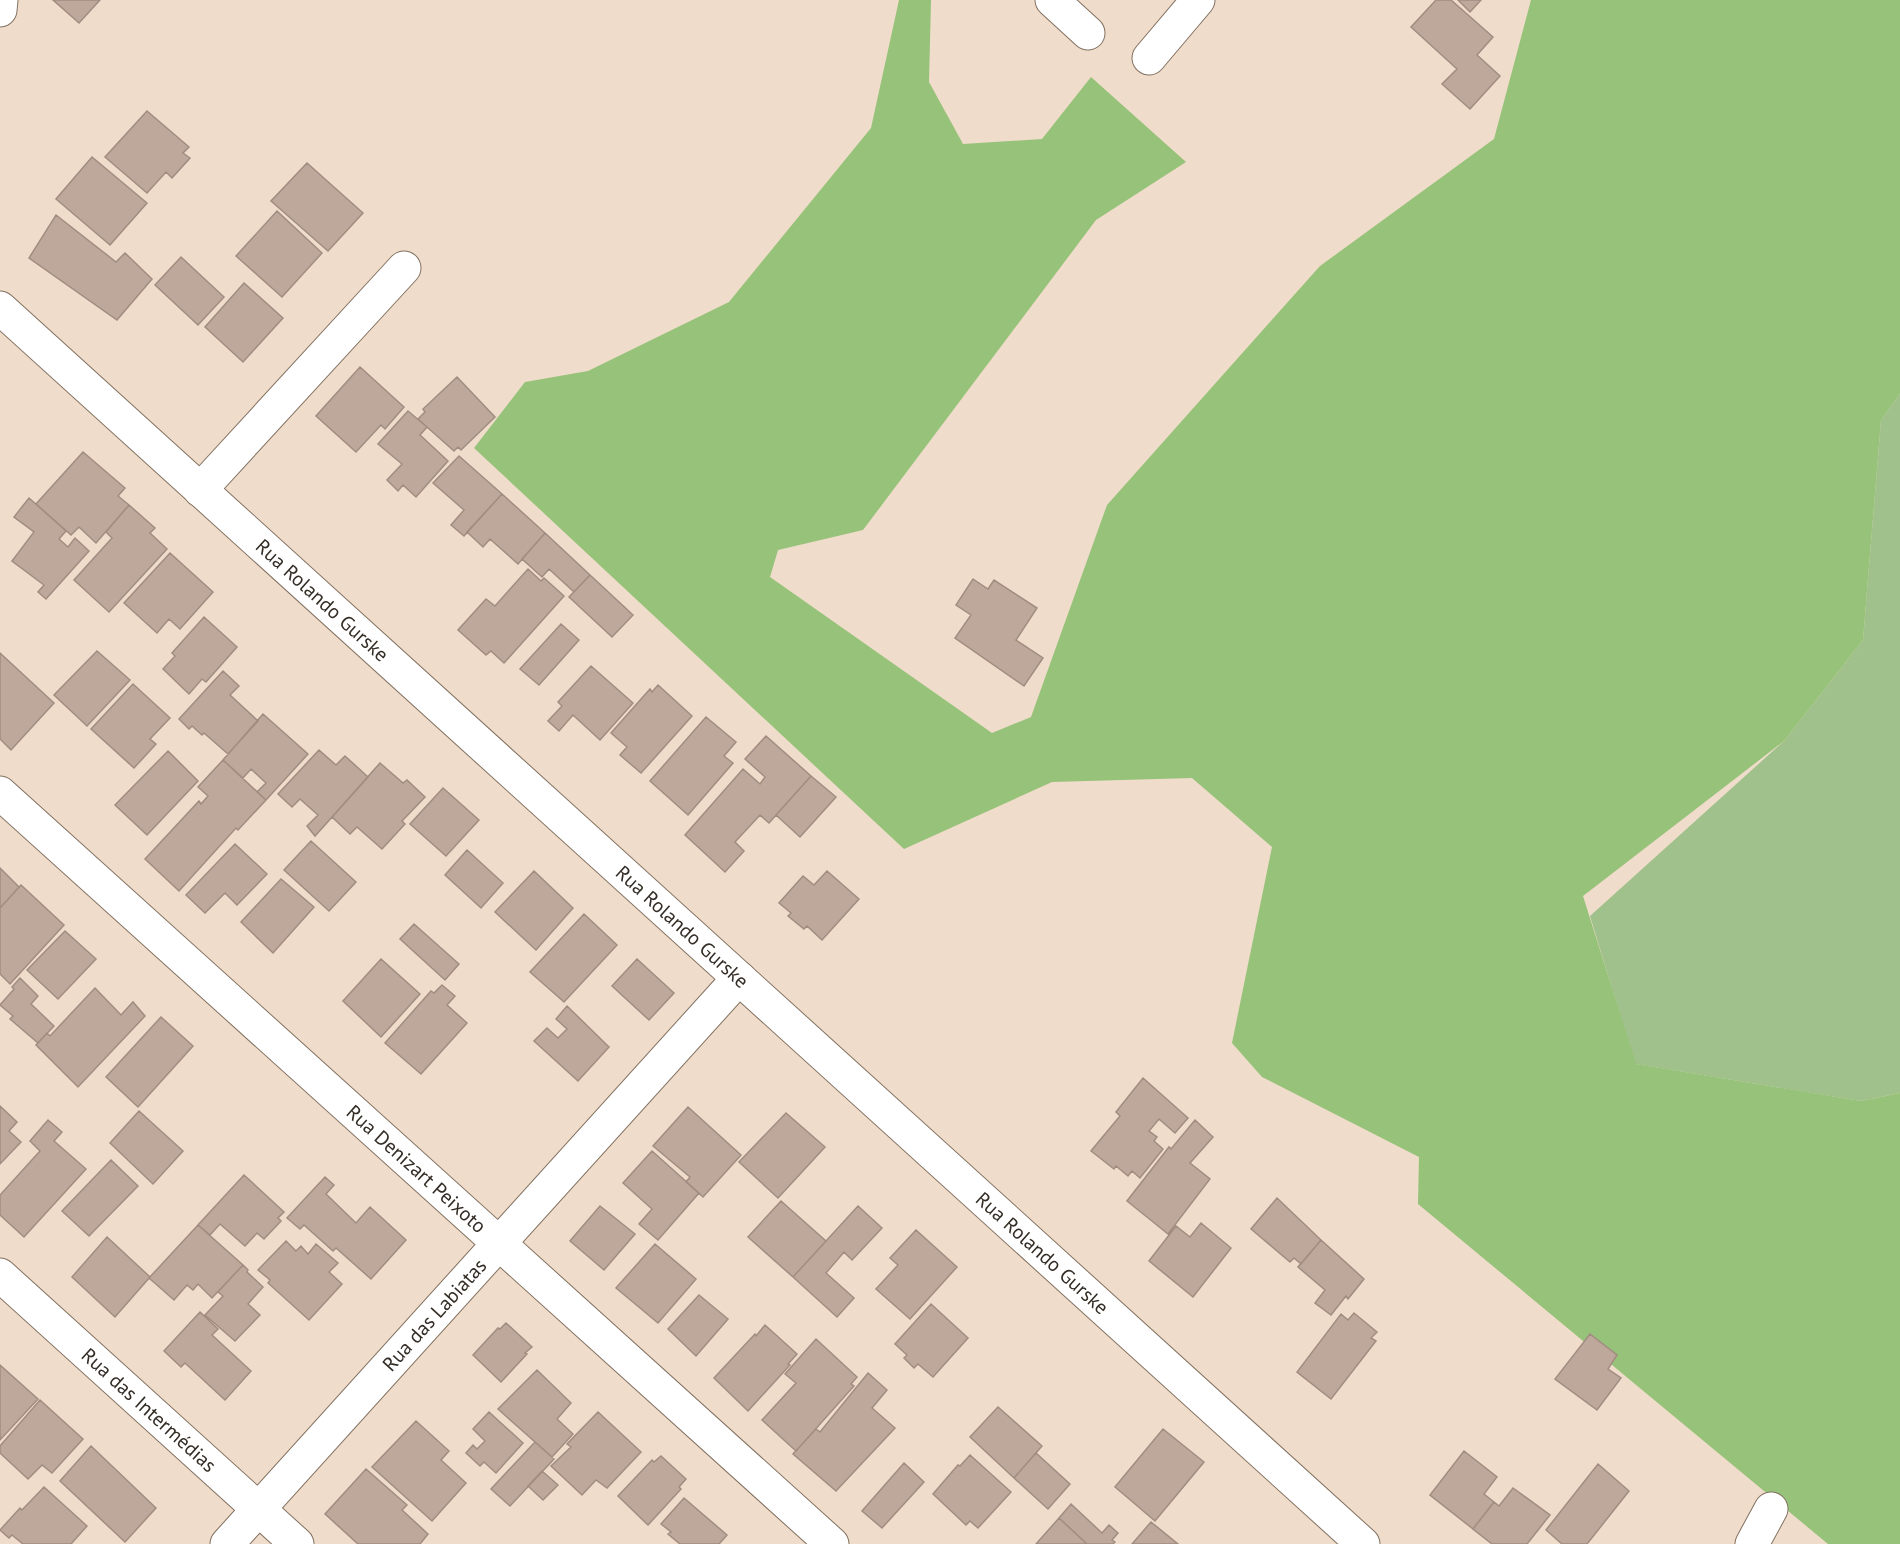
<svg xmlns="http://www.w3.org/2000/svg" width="1900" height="1544" font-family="'PT Sans',sans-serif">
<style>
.green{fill:#a0c18b}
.forest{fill:#96c279}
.building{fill:#bea89c;stroke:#a28c81;stroke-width:1.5}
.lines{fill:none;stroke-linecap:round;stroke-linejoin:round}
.minor-casing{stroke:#827161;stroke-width:35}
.tertiary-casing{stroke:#827161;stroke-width:35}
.minor{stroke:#fff;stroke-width:33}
.tertiary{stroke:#fff;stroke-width:33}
.labels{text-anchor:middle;stroke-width:4.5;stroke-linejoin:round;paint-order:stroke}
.street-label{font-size:20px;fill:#342d26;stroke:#efdcca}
</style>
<rect width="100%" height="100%" fill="#efdcca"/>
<path class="green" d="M1900 394V1093L1861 1101 1635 1064 1590 916 1784 741 1863 640 1881 420Z"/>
<path class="forest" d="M899 0H931L929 82 963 144 1042 139 1091 77 1186 162 1096 220 863 530 778 550 770 577 992 733 1031 717 1107 505 1320 266 1494 139 1531 0H1900V394L1881 420 1863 640 1784 741 1583 896 1636 1064 1861 1101 1900 1093V1544H1828L1418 1204 1419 1157 1262 1077 1232 1043 1272 847 1192 778 1052 782 904 849 474 448 525 382 588 371 729 302 871 128Z"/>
<path class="building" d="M53 0H100L79 23Z
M1436 0H1451L1493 37 1477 55 1500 76 1470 109 1442 84 1457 69 1411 27Z
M1458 0H1481L1470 12Z
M147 111 189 147 183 153 190 158 172 178 166 172 147 193 105 157Z
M92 157 147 203 110 245 56 199Z
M307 163 363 213 328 251 271 201Z
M277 211 322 253 282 297 236 256Z
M56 215 116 262 125 253 152 279 117 320 29 258Z
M181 257 224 297 198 325 155 285Z
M244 283 283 318 243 362 205 327Z
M360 367 404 407 385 429 381 425 356 452 316 416Z
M457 377 495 417 461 450 458 447 454 451 418 419 425 412 423 409Z
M408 411 427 427 420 435 448 461 416 497 403 485 398 491 387 480 402 464 378 444Z
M83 452 125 488 118 496 129 505 96 543 79 527 71 535 36 504Z
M459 456 502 494 464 536 451 525 464 510 433 483Z
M502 494 545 533 518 564 490 539 483 547 467 532Z
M29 498 66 531 59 539 68 547 75 538 89 551 46 599 38 592 44 585 12 561 34 532 14 517Z
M129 505 155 528 150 533 167 549 109 612 74 580 112 538 106 532Z
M545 533 590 575 574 592 549 569 542 577 522 559Z
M170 553 213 592 180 629 169 619 157 633 124 603Z
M528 569 541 581 544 578 564 596 504 663 491 651 486 655 458 630 486 599 495 606Z
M590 575 633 615 612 637 569 597Z
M973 579 988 589 994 580 1037 608 1016 640 1043 658 1024 686 955 638 971 615 956 605Z
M204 617 237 647 206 682 202 679 189 694 163 669 175 656 172 653Z
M561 624 579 640 539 685 520 669Z
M97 651 130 680 87 726 54 695Z
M0 653 54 703 11 750 0 739Z
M591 666 633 703 600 740 573 715 559 731 548 721 562 706 558 702Z
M223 671 239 686 230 695 258 721 228 754 204 733 202 735 192 726 189 729 179 719Z
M133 684 170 718 150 739 156 744 134 768 91 729Z
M658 685 692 716 641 773 620 755 627 747 611 733 650 689 652 692Z
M263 714 308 754 266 800 257 792 266 783 251 769 243 778 223 760Z
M706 717 736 742 724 756 733 763 688 815 650 781Z
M766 736 811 776 769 823 760 815 735 842 744 851 725 872 685 835 743 769 760 784 765 777 745 759Z
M319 750 336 765 345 756 368 777 315 836 307 826 318 815 300 799 292 807 278 794Z
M168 751 198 781 147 835 115 805Z
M223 760 266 800 238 830 236 828 179 891 145 859 199 801 201 804 208 796 198 787Z
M380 763 403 783 407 780 425 797 402 821 405 824 382 849 357 827 350 834 332 817Z
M811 776 836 797 800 837 776 815Z
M443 788 479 820 446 856 410 824Z
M311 841 356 882 329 911 284 870Z
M235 844 267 874 237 905 225 893 205 913 186 895Z
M467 850 503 883 481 908 445 875Z
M0 868 19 887 0 908Z
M534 871 573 908 536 950 495 912Z
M827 871 859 899 822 940 807 926 804 929 788 916 791 913 779 903 803 876 814 885Z
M281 879 314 907 273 953 241 922Z
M21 885 64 925 10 984 0 974V908Z
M584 914 617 945 564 1002 530 972Z
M414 924 459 964 445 980 400 939Z
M65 931 96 959 58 999 27 970Z
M381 959 420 994 381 1037 343 1001Z
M637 959 674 993 649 1020 612 986Z
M20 978 38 996 31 1004 54 1026 38 1043 10 1019 13 1016 0 1005 14 989 12 987Z
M442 985 455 996 447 1005 467 1023 421 1074 385 1043 431 991 434 993Z
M95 988 121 1015 133 1002 145 1016 78 1087 36 1045 47 1033 50 1036Z
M567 1006 609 1047 578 1081 534 1041 547 1028 558 1038 567 1029 556 1019Z
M161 1017 193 1046 138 1107 106 1077Z
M1143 1078 1188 1118 1175 1133 1159 1119 1149 1131 1157 1137 1154 1141 1163 1149 1140 1178 1132 1171 1128 1176 1116 1166 1114 1169 1091 1151 1120 1116 1116 1112Z
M0 1106 17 1122 9 1131 21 1142 0 1164Z
M688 1107 741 1155 703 1197 686 1182 690 1177 653 1146Z
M139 1111 183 1151 153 1184 110 1143Z
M786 1113 825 1147 778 1198 739 1162Z
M48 1120 62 1132 54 1141 86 1169 24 1237 0 1215V1195L40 1151 30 1141Z
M1195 1120 1213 1137 1190 1163 1210 1179 1168 1234 1127 1201 1169 1147 1171 1149Z
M652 1151 699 1193 658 1240 639 1224 652 1209 623 1183Z
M111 1160 138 1186 89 1236 62 1211Z
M244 1175 284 1212 278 1218 281 1221 264 1239 257 1233 245 1246 220 1224 210 1235 198 1225Z
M325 1177 334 1185 326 1194 356 1223 370 1207 406 1240 371 1279 336 1248 333 1251 304 1225 300 1229 287 1218Z
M1277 1198 1321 1240 1301 1264 1294 1258 1290 1262 1251 1229Z
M781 1201 826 1241 793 1277 748 1237Z
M600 1206 635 1234 604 1270 570 1241Z
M858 1206 882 1228 852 1260 844 1252 826 1273 854 1298 837 1317 793 1277Z
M1201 1223 1231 1248 1193 1297 1149 1261 1176 1226 1190 1237Z
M198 1225 243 1265 212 1298 198 1284 193 1290 187 1285 174 1300 149 1278Z
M916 1230 957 1267 910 1319 876 1289 898 1265 890 1258Z
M107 1237 150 1277 115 1317 72 1277Z
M1321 1240 1364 1279 1348 1299 1346 1296 1331 1315 1315 1303 1325 1290 1298 1267Z
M286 1241 296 1251 301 1246 308 1254 316 1244 338 1263 329 1272 342 1284 309 1320 268 1283 270 1280 258 1270Z
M655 1244 696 1279 658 1323 616 1288Z
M243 1265 248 1270 247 1272 263 1287 248 1304 260 1315 235 1341 205 1315 223 1296 218 1292Z
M699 1295 728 1319 696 1356 668 1329Z
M931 1304 968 1338 933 1377 918 1364 914 1368 904 1358 907 1355 895 1344Z
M200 1312 218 1329 212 1335 251 1371 225 1400 185 1363 181 1367 164 1351Z
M1354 1313 1377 1332 1371 1338 1376 1341 1331 1399 1297 1372 1341 1314 1348 1320Z
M506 1323 532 1347 525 1353 527 1354 501 1382 473 1355 498 1328 500 1329Z
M765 1325 797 1354 788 1364 790 1365 748 1411 714 1378 755 1334 756 1336Z
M1590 1334 1617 1355 1608 1369 1621 1378 1597 1410 1555 1379Z
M816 1339 857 1377 851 1384 854 1386 796 1451 762 1420 796 1383 785 1374Z
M0 1365 38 1399 0 1440Z
M537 1370 571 1403 557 1419 573 1434 552 1457 498 1409Z
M868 1373 887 1390 872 1408 895 1428 836 1491 793 1454 816 1429 820 1432Z
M40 1400 83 1439 52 1473 42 1465 28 1479 0 1453V1446Z
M998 1407 1042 1446 1014 1478 970 1437Z
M489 1412 523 1443 496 1473 484 1462 480 1466 466 1453 473 1445 477 1449 485 1441 473 1429Z
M598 1412 641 1452 607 1488 596 1480 582 1495 551 1466 571 1447 567 1444Z
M416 1421 449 1451 441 1460 466 1483 432 1521 372 1467Z
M1163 1429 1204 1462 1155 1521 1115 1487Z
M535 1442 554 1459 510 1506 491 1489Z
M91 1446 156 1508 125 1542 60 1481Z
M1464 1451 1497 1477 1484 1494 1494 1502 1473 1529 1430 1495Z
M1036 1453 1070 1484 1048 1509 1014 1478Z
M970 1455 1011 1492 978 1528 970 1521 966 1525 933 1494 958 1465 960 1466Z
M661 1456 686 1479 679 1487 681 1489 648 1525 618 1496 652 1460 654 1462Z
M904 1463 924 1482 882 1528 862 1511Z
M1598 1464 1629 1491 1587 1544H1562L1546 1530Z
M366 1469 407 1505 402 1510 428 1534 420 1544H358L325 1514Z
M542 1471 558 1485 543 1500 528 1486Z
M44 1487 87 1526 71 1544H23L12 1535 9 1538 0 1530 20 1508 22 1510Z
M1513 1488 1550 1515 1527 1544H1492L1473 1529 1494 1502 1499 1506Z
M684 1498 727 1535 719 1544H680L668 1534 671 1532 661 1524Z
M1071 1504 1102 1533 1109 1525 1118 1533 1112 1540 1115 1542 1113 1544H1087L1059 1518Z
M1059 1518 1087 1544H1036Z
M1151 1522 1178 1544H1132Z"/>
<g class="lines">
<defs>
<g id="minor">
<path d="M1052 0 1088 33"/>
<path d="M1149 58 1198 0"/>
<path d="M200 490 404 268"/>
<path id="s1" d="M0 793 832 1544"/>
<path id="s2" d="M0 1275 297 1544"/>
<path id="s3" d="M227 1544 739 978"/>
<path d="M1752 1544 1771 1509"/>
</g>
<g id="tertiary">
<path d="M0 10 1 0"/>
<path id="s4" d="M0 308 1363 1544"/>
</g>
</defs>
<use href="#minor" class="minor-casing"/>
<use href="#tertiary" class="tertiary-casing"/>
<use href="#minor" class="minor"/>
<use href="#tertiary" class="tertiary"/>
</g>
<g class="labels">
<g class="street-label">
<text dy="7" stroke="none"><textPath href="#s4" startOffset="435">Rua Rolando Gurske</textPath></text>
<text dy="7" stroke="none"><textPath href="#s4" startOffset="921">Rua Rolando Gurske</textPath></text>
<text dy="7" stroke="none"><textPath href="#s1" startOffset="561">Rua Denizart Peixoto</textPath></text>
<text dy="7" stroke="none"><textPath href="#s4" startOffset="1407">Rua Rolando Gurske</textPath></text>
<text dy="7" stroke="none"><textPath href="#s3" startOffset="309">Rua das Labiatas</textPath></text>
<text dy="7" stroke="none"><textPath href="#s2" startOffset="201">Rua das Intermédias</textPath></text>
</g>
</g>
</svg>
